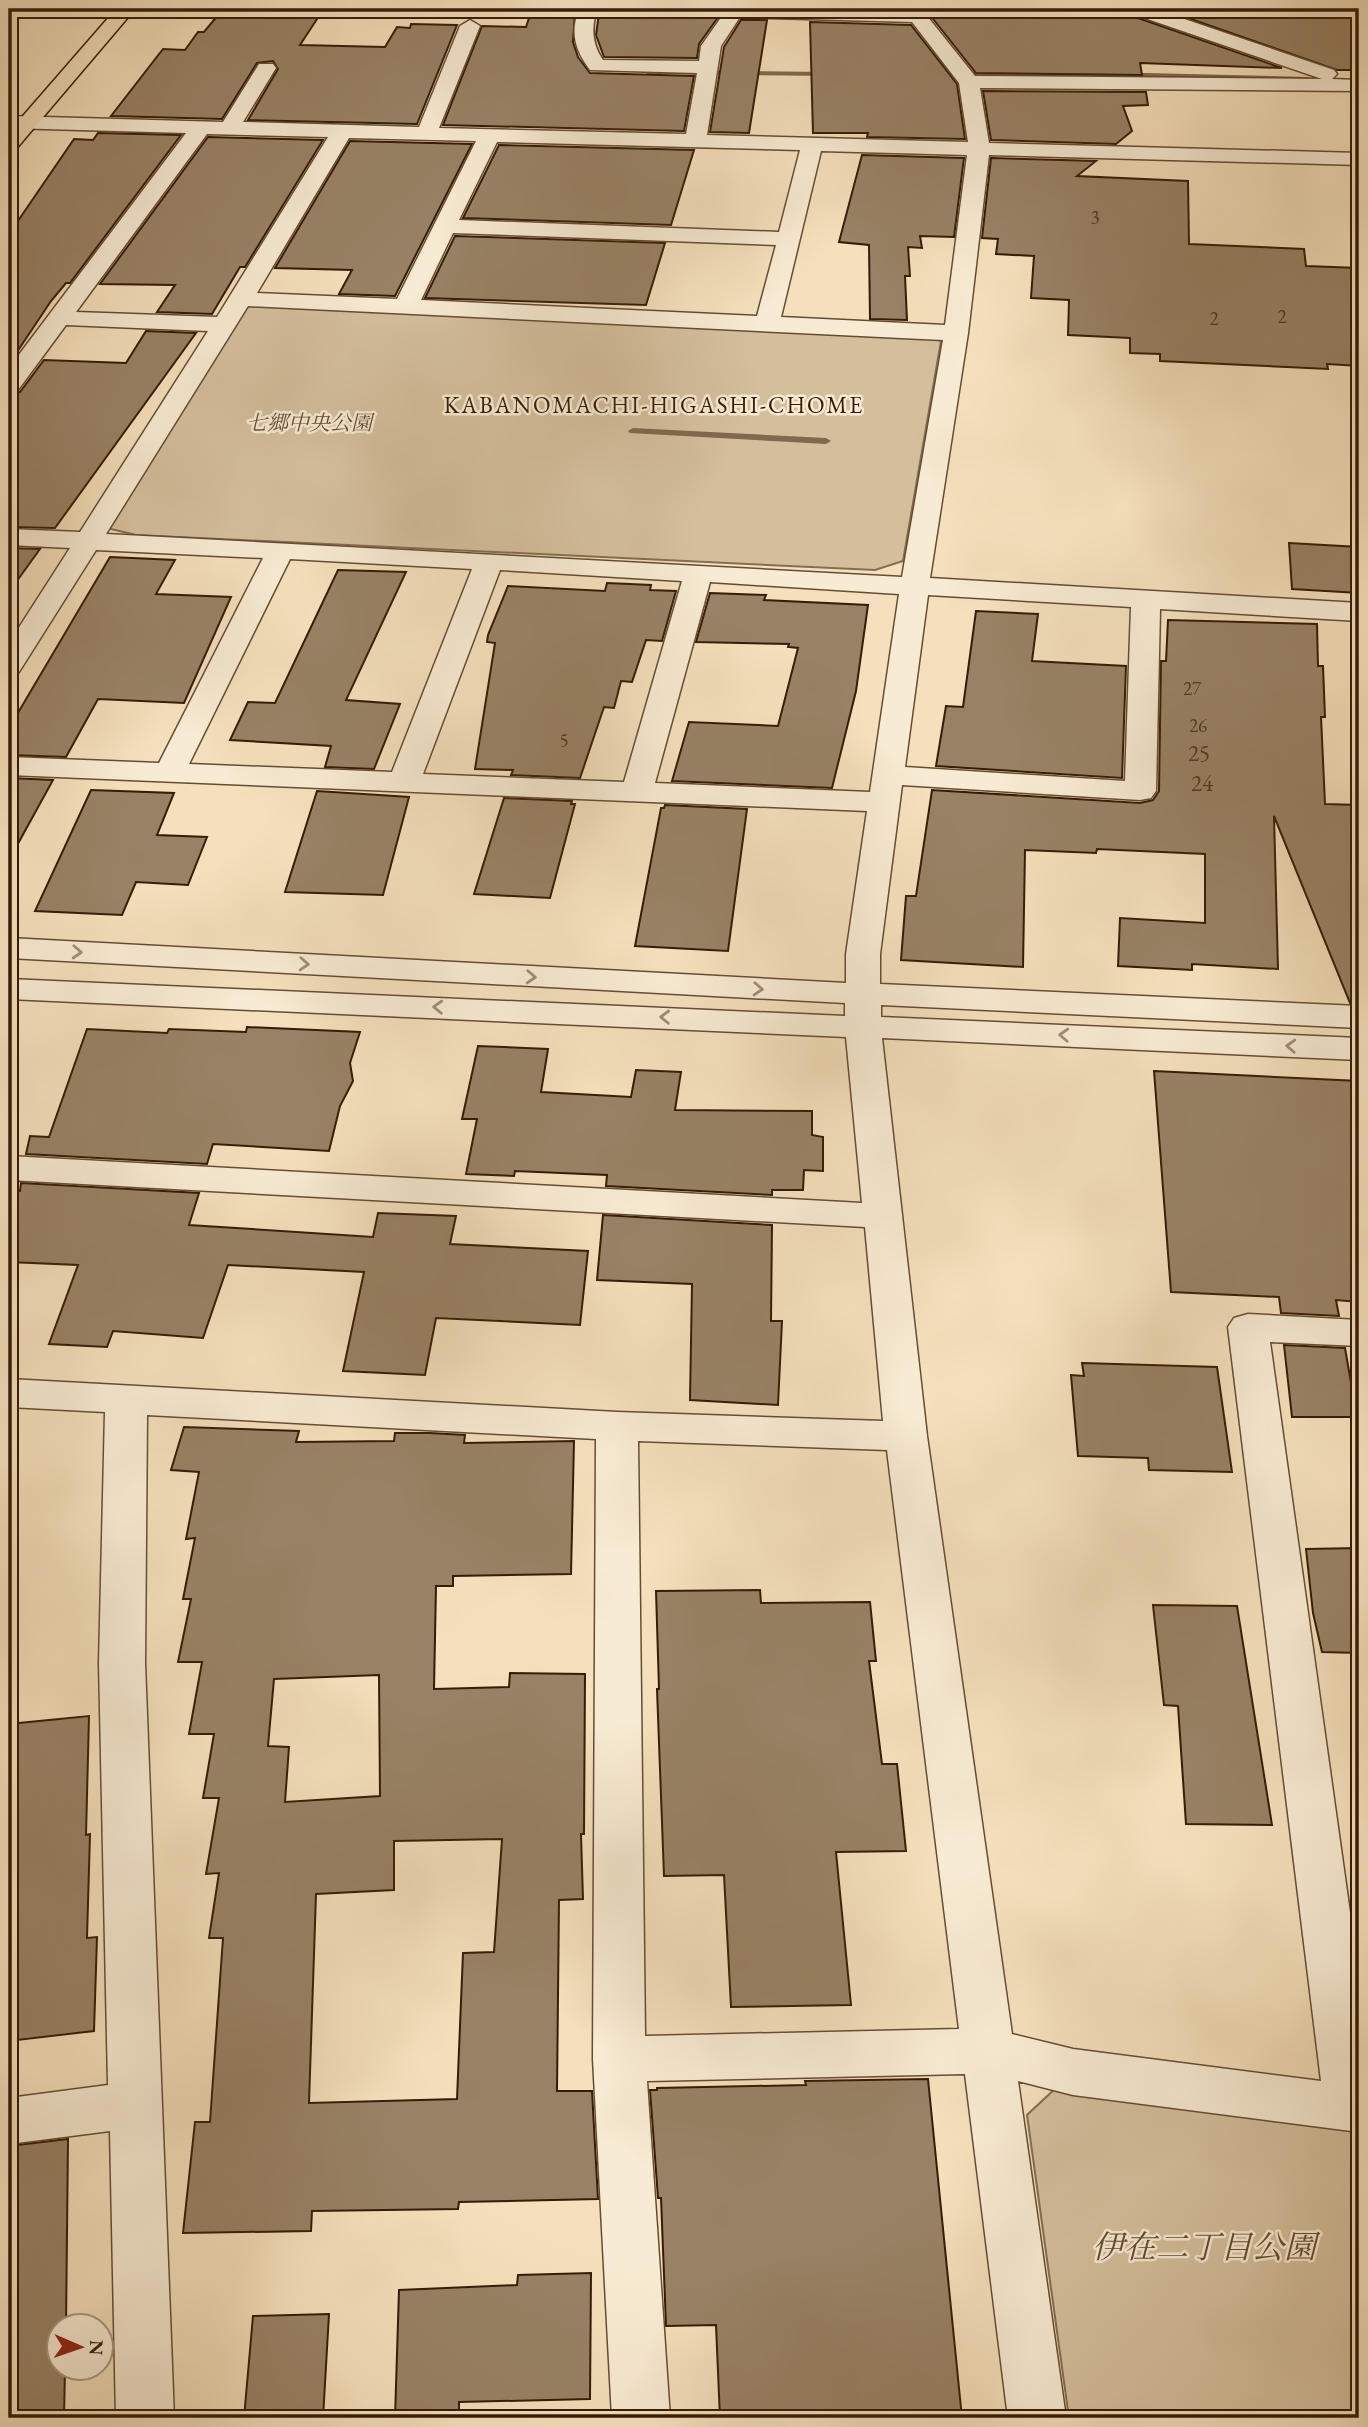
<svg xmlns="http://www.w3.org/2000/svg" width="1368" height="2427" font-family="'EB Garamond','Noto Serif JP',serif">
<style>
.green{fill:#d4bf9d;stroke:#846e52;stroke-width:2}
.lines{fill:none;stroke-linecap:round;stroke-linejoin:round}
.stream{fill:#81694e;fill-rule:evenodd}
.building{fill:#988265;stroke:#351c07;stroke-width:2;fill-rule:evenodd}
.minor-casing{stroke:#654d34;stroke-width:3}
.major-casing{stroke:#351c07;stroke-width:3}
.minor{fill:#f8ebd3;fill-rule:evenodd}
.major{fill:#f4e0bc;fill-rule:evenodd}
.oneway{stroke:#a08e77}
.labels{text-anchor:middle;stroke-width:5;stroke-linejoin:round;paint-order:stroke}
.far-number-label{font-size:19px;fill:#4e361e}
.far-park-label{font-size:21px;font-style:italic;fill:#654d34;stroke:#f8ebd3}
.far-neighbourhood-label{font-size:23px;letter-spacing:2px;fill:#351c07;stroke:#f8ebd3}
.number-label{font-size:23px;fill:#4e361e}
.near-park-label{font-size:32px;font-style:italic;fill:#654d34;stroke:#f8ebd3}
</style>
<rect width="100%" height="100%" fill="#f4e0bc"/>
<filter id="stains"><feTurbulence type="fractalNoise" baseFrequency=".00286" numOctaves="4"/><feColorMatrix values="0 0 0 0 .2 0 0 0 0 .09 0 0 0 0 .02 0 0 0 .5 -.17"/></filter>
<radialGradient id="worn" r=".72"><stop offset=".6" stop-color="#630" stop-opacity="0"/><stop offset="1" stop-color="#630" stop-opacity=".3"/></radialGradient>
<path class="green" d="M241 299 927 335 941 341 903 561 875 570 136 535 111 529 101 521Z
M1073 2072 1359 2109V2418H1069L1027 2115Z"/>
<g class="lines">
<path class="stream" d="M649 70 828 72 832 74 828 76 646 74Z
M954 72 1147 73 1308 77 1312 79 1308 81 957 76Z
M633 428 826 438 831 441 826 444 630 433 628 431Z"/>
</g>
<path class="building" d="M223 9 321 13 300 45 385 47 397 27 410 28 411 24 457 25 417 124 248 120 278 69 273 61 257 63 222 119 111 116 163 49 185 50 198 32H204Z
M660 9H724L699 44 697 58 604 57 596 35 599 13 660 14Z
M1050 9H1125L1129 15 1282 68 1140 63 1142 75 976 73 930 15V12L969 10 970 15 1050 13Z
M1162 9H1345L1359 31V70H1337Z
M531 12 575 13 573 42 578 57 590 73 694 76 684 131 443 125 482 26 526 27Z
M741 20H767L749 133 710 132 724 47Z
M810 22 911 25 957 84 965 139 867 137 868 133H813Z
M983 91 1146 92 1148 105 1123 106 1132 131 1116 144 991 140Z
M98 133 181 135 70 283H66L51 301 9 364V234L74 139 93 140Z
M208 137 323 140 245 267H240L212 314 157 312 175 285 100 284Z
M350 141 472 144 395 296 339 294 352 270 275 268Z
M499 145 694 150 671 225 463 218Z
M862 155 964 158 954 237 920 236 922 248 908 247 910 276H905L907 320 870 319 869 245 839 242Z
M991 158 1096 161 1077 176 1188 181 1189 244 1304 249 1306 266 1359 268V366L1327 364 1328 369 1160 361V354L1130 353V338L1068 335 1069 300 1031 298 1034 256 996 254 998 239 982 238Z
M455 236 665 243 646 305 425 298Z
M146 331 196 333 55 528 9 527V394L20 392 44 360 126 363Z
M1289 543 1359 547V593L1292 589Z
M9 548 40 549 9 592Z
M110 557 175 560 156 594 231 597 184 703 98 699 66 757 9 755V728Z
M338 570 406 572 346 700 400 704 374 769 325 767 331 746 230 740 248 702 275 703Z
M607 583 651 585 650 590 676 591 662 641 646 640 632 682 621 681 614 708 604 707 580 778 511 775 513 770 475 769 495 643 487 642 488 635 508 586 605 591Z
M710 593 766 595 764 600 868 605 856 691 832 788 672 781 689 722 778 726 798 648 788 647 789 644 696 642Z
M976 611 1038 614 1032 661 1126 666 1122 778 936 766 946 706 963 707Z
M1168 620 1317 624 1318 666H1323L1325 717H1321L1325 804 1359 805V1003H1350L1274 816 1278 969 1192 964V970L1118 966 1120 918 1205 923V854L1097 849 1096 853 1025 850 1023 967 901 960 906 896H916L932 790 1140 803 1153 800 1159 791 1161 661H1166Z
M9 778 53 780 9 860Z
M91 790 174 793 157 835 207 837 188 885 136 882 122 915 35 911Z
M317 791 409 797 383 895 285 892Z
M504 798 572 801 571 804H575L550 898 474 894Z
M665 805 747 809 728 951 635 946 661 808H664Z
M247 1027 360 1032 350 1063 353 1081 340 1106 329 1151 213 1144 207 1164 26 1154 30 1136 49 1137 87 1029 167 1033 169 1029 246 1032Z
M478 1046 548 1049 541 1092 631 1097 636 1070 681 1072 675 1110 812 1111V1135L823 1137V1171L804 1170 803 1190H772V1195L606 1186 607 1175 515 1171 514 1176 466 1174 477 1119H462Z
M1154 1071 1359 1081V1302L1336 1300 1339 1316 1281 1313 1279 1297 1171 1292Z
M21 1183 199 1193 189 1225 373 1237 378 1213 456 1216 450 1244 588 1251 580 1325 436 1318 425 1375 343 1371 364 1272 228 1265 203 1338 113 1331 107 1347 49 1344 78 1265 9 1262V1190L20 1191Z
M603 1215 772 1225 771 1321H782L778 1405 690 1400 692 1284 597 1280Z
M1284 1345 1345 1348 1357 1417H1292Z
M1082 1363 1217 1367 1232 1472 1149 1470 1148 1458 1078 1456 1071 1375 1084 1376Z
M184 1427 299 1431 296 1442 394 1441 395 1433H430L465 1435 464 1443 574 1441 571 1574 453 1576V1586H436L434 1689 509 1687 510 1673 585 1674 584 1834H581L583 1899 559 1900 557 2091H592L598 2199 459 2202 458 2209 312 2211 311 2231 183 2233 195 2122H210L223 1938H209L219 1873 206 1874 219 1798H203L214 1734H189L202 1662H178L191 1599H183L195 1538 186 1539 199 1472 171 1470ZM379 1675 380 1796 285 1802 289 1747 268 1746 274 1679ZM502 1839 494 1952 463 1953 457 2099 309 2103 316 1894 394 1890V1841Z
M1359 1548V1653L1322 1652 1313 1613 1306 1549Z
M760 1590 761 1603 870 1602 876 1661H869L882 1764H897L906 1851 836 1852 851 2005 731 2007 724 1875 664 1876 657 1689H659L656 1591Z
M1153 1605 1237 1606 1272 1825 1186 1824 1178 1706 1164 1705Z
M89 1716 86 1835 90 1834 87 1938 97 1937 94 2031 9 2041V1724Z
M928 2079 962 2418H720L716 2325 666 2326 661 2198H658L650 2090H657V2088L806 2085 805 2081Z
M68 2139 66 2326H60V2368H65L64 2418H9V2146Z
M591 2273 590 2399 459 2402V2418H395L399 2290 517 2285 518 2275Z
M329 2314 323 2418H244L253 2316Z"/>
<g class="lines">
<defs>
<path id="minor" d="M579 9H597C591 28 592 44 603 60L699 61 701 46 727 9H927V16L975 76 1322 79 1130 13 1128 9H1155L1334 70 1337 74 1332 79 1359 80V90L1357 91 980 88 989 143 1359 153V165L989 155 968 333 930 578 1359 603V621L1160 609 1156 791 1151 798 1140 800 902 785 880 954V984L1359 1006V1028L881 1005V1017L1359 1038V1060L882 1038 927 1436 1012 2034 1073 2049 1321 2081 1228 1327 1234 1318 1248 1314 1359 1320V1346L1270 1342 1359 1977V2132L1073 2095 1018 2081 1066 2418H1008L965 2074 647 2081 670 2418H612L593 2059 596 1439 147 1415 145 1663 174 2418H116L110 2131 9 2144V2098L108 2085 99 1663 105 1412 9 1407V1379L617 1412 883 1421 865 1227 9 1180V1156L862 1203 846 1037 9 999V979L845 1016V1003L9 958V938L846 983V954L867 811 9 775V757L159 763 263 558 96 550 19 672 9 675V643L70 548 9 545V529L80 532 208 331 66 325 18 390 9 392V368L186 133 9 128V116L223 122 259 64H273L276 68 243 122 419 127 460 26 470 20 480 26 439 128 686 134 697 73 590 70C575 50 570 33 579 9ZM740 17 912 22 959 83 968 142 707 135 721 46ZM207 134 328 137 217 317 76 312ZM349 138 476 141 397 299 257 293ZM497 142 800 150 779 232 459 220ZM821 151 967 155 945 325 781 317ZM453 233 776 245 757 316 421 300ZM248 306 943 340 902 577 106 534ZM290 559 472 569 392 772 189 764ZM500 570 682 581 624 782 423 774ZM710 582 899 594 870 792 655 783ZM928 595 1131 607 1125 781 905 767ZM638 1441 887 1450 959 2029 645 2036Z"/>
<path id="major" d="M116 9H135L16 149 9 151V132Z"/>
</defs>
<use href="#minor" class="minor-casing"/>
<use href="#major" class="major-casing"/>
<use href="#minor" class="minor"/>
<use href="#major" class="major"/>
</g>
<defs><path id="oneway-chevron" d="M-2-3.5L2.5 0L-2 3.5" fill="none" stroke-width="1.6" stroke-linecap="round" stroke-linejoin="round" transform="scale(1.75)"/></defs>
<g class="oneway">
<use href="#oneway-chevron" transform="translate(77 952) rotate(3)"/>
<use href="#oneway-chevron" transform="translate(304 964) rotate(3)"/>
<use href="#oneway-chevron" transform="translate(531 977) rotate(3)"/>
<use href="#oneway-chevron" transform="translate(758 989) rotate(3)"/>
<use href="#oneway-chevron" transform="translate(438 1007) rotate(-178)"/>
<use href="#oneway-chevron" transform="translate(665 1017) rotate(-178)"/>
<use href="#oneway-chevron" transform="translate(1064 1035) rotate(-177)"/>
<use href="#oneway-chevron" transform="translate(1291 1046) rotate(-177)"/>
</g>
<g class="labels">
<g class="far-number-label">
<text x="1095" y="224">3</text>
<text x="1282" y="323">2</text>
<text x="1214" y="325">2</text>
<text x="1192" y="695">27</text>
<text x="1198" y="732">26</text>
<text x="564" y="747">5</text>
</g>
<g class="far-park-label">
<text x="309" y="430">七郷中央公園</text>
</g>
<g class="far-neighbourhood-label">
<text x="654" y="413">KABANOMACHI-HIGASHI-CHOME</text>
</g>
<g class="number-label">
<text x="1199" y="761">25</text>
<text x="1202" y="791">24</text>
</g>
<g class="near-park-label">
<text x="1204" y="2258">伊在二丁目公園</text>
</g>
</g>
<rect width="1368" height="2427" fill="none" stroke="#f4e0bc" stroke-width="35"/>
<rect x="10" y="10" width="1347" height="2406" fill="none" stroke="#351c07" stroke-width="3.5"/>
<rect x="18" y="18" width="1333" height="2392" fill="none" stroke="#351c07" stroke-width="2"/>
<g transform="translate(80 2347) rotate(92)"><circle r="33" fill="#f8ebd3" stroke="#aa9881" stroke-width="2"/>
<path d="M0-5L12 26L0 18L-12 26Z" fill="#8f2418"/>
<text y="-10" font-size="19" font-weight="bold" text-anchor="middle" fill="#351c07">N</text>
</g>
<rect width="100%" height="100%" filter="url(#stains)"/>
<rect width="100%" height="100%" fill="url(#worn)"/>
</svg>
